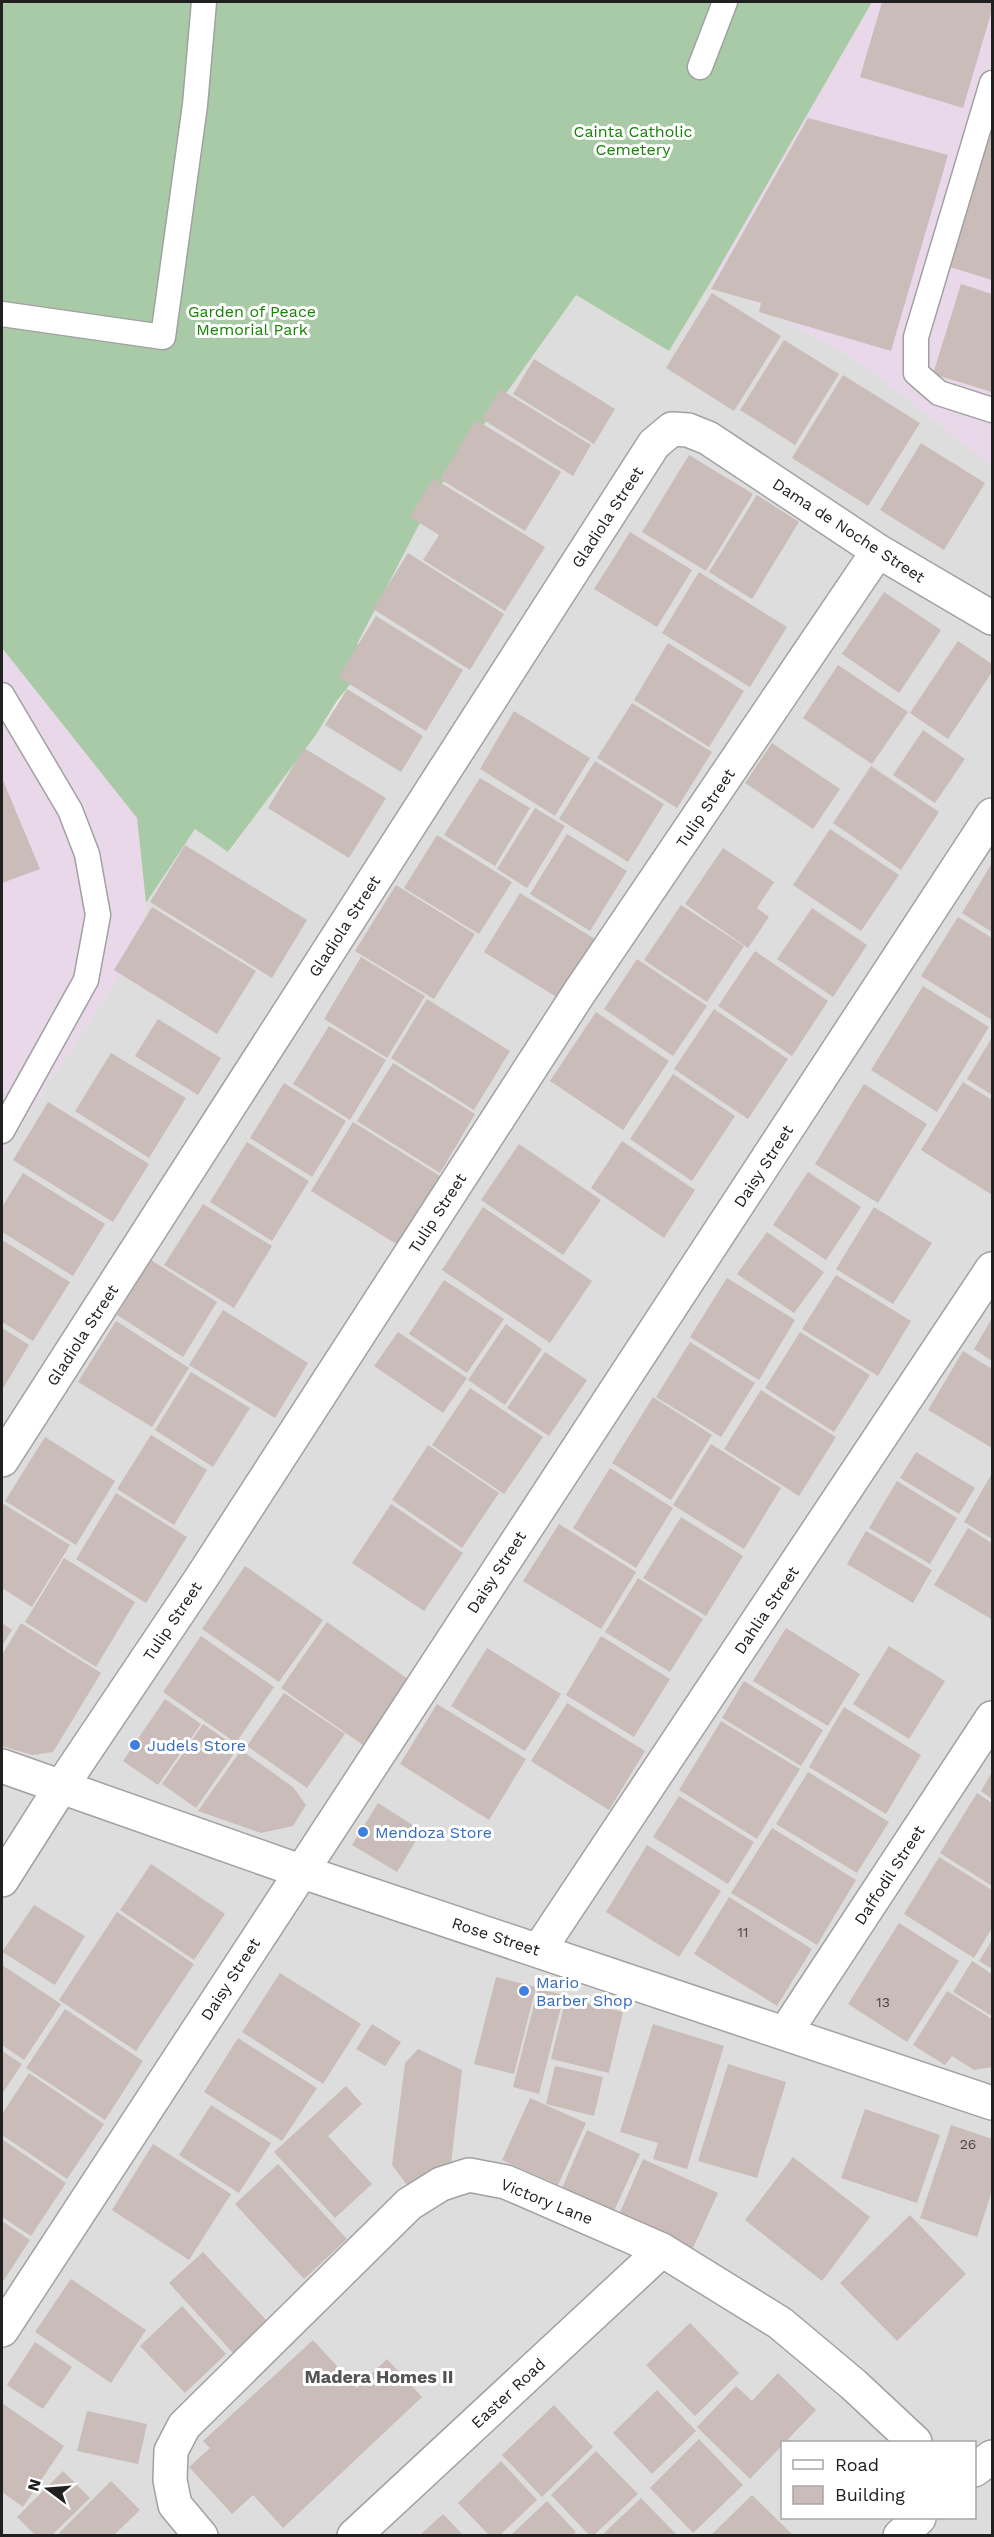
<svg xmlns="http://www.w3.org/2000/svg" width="994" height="2537" font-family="'Work Sans',sans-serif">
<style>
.residential{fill:#dedddd;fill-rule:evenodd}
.industrial{fill:#e9d7ea}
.cemetery{fill:#a9caa6}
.building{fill:#c9bcb9}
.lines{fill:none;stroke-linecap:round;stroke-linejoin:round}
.service-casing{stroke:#a1a1a1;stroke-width:27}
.minor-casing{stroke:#a1a1a1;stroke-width:36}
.tertiary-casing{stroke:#a1a1a1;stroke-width:36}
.service{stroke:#fff;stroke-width:24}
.minor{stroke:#fff;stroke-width:33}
.tertiary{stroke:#fff;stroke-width:33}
.shop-dot{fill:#3f7fe0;stroke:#fff;stroke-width:2}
.labels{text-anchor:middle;stroke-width:6;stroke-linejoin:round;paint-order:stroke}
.number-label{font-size:14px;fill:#4a4746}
.park-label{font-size:16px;fill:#198308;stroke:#fff}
.street-label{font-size:16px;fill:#202020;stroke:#fff}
.shop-label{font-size:16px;fill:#366cbe;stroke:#fff;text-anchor:start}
.neighbourhood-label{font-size:18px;font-weight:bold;fill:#535353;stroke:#fff}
</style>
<rect width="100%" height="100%" fill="#f1ebe6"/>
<path class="residential" d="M712 280 863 364 992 466V2535L2 2536V1155L139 946 146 903 195 829 229 852 373 655 356 644 436 492 576 295 669 351ZM782 2442H974V2518H782Z"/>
<path class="industrial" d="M872 2H992V466L863 364 712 280Z
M2 648 137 818 146 903 139 946 2 1155Z"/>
<path class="cemetery" d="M2 2H872L712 280 669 351 576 295 436 492 357 644 373 656 337 701 315 736 228 852 195 829 146 903 137 818 2 648Z"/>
<path class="building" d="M882 2H992V10L963 108 860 77Z
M808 118 948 155 891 351 759 312 761 303 711 289Z
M992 127V280L950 267Z
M961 284 992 294V392L933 374Z
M712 293 781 336 734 411 666 368Z
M784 340 839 374 795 445 740 410Z
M534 359 615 409 594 444 513 394Z
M843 375 920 423 868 506 792 458Z
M500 389 591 445 573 476 482 419Z
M476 420 561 472 525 531 440 479Z
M921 443 985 483 944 550 880 510Z
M689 455 753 494 706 571 642 532Z
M433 478 545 547 505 611 423 560 439 535 410 517Z
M757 495 799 522 752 599 709 572Z
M630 532 692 570 657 627 594 589Z
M408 553 504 614 470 670 373 609Z
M699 572 787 627 750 687 662 633Z
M884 592 941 630 899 693 842 654Z
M376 616 463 670 426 731 338 677Z
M958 641 992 664V672L948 739 910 713Z
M668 643 744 691 709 747 634 700Z
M838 665 908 712 872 764 803 718Z
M347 689 423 736 401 772 325 725Z
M632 703 712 752 677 808 597 758Z
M514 711 590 758 555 816 480 769Z
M923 730 965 759 935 803 893 775Z
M772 743 840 789 813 829 745 783Z
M304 748 386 798 349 858 268 808Z
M595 761 664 804 628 862 559 819Z
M871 766 939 812 901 870 833 823Z
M2 778 40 869 2 883Z
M480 778 530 808 495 866 444 835Z
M535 808 565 826 527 888 497 869Z
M830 829 899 875 861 931 793 885Z
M567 834 627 871 590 931 530 894Z
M437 835 512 882 479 934 404 888Z
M185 845 307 920 272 978 150 902Z
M723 848 774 882 757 908 769 917 748 948 685 904Z
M992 863V932L962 913Z
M396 885 475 934 434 999 355 951Z
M520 893 595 939 558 998 484 952Z
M681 905 744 946 707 1002 644 960Z
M152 907 256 971 217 1034 114 970Z
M812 908 867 945 833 997 777 959Z
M958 917 992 938V1020L921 976Z
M755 951 828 1001 792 1056 718 1006Z
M361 957 425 996 387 1058 324 1019Z
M637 959 707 1006 673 1056 604 1009Z
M923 986 989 1027 937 1112 871 1070Z
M427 999 510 1051 474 1110 391 1058Z
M714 1009 788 1059 748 1119 674 1069Z
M596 1012 669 1061 623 1130 550 1081Z
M158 1019 221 1058 198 1095 135 1056Z
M329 1026 386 1060 350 1120 293 1084Z
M992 1037V1095L967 1079Z
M111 1053 186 1098 149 1158 75 1111Z
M393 1063 475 1114 440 1173 357 1121Z
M673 1074 735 1116 692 1181 630 1139Z
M963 1082 992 1100V1195L921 1150Z
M284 1083 346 1121 312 1177 250 1138Z
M864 1084 927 1124 878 1203 815 1164Z
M48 1102 149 1164 113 1222 13 1160Z
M353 1122 440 1176 398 1245 311 1191Z
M622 1141 695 1190 664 1238 591 1188Z
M247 1142 309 1181 272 1241 210 1202Z
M519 1144 601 1200 563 1255 481 1200Z
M808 1172 861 1207 826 1260 773 1225Z
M23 1173 105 1224 73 1276 2 1232V1207Z
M203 1204 272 1246 234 1308 164 1265Z
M483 1207 592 1281 550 1343 442 1270Z
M874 1207 932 1243 893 1304 836 1269Z
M767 1232 824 1272 794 1313 737 1274Z
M2 1240 70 1282 33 1341 2 1322Z
M151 1260 217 1302 183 1357 117 1315Z
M836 1275 911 1321 878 1376 802 1329Z
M727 1278 795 1320 759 1380 690 1337Z
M444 1280 504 1319 467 1373 409 1334Z
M223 1310 308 1363 275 1418 189 1365Z
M992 1318V1361L974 1349Z
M116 1321 189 1368 152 1427 78 1382Z
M506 1324 542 1349 505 1405 468 1380Z
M2 1328 29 1345 2 1390Z
M398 1332 467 1378 443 1413 374 1366Z
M800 1332 870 1375 834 1432 765 1388Z
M690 1342 755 1383 721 1437 656 1397Z
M963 1351 992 1369V1448L928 1410Z
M545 1352 587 1380 549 1436 507 1408Z
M191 1372 250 1408 213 1467 155 1430Z
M470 1388 543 1437 504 1494 432 1445Z
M761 1390 836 1437 799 1496 724 1449Z
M653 1397 712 1435 671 1500 612 1463Z
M151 1435 207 1470 174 1525 117 1489Z
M45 1437 115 1481 76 1545 5 1501Z
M711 1444 781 1488 744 1549 673 1505Z
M428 1445 499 1493 462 1548 392 1500Z
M916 1452 975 1488 959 1514 900 1478Z
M610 1468 673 1508 636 1568 573 1528Z
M992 1473V1539L964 1522Z
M897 1481 957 1518 930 1564 869 1528Z
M116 1493 187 1537 146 1603 76 1559Z
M2 1503 70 1545 32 1607 2 1588Z
M391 1504 463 1553 424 1611 352 1563Z
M681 1517 743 1556 706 1616 643 1578Z
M559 1524 636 1572 601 1629 523 1581Z
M968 1528 992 1543 991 1619 934 1585Z
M866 1531 932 1570 913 1603 847 1564Z
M64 1558 135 1602 96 1667 25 1622Z
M245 1566 323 1620 279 1682 202 1629Z
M638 1578 703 1619 670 1672 605 1632Z
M327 1622 408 1679 363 1745 281 1688Z
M2 1623 12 1630 2 1646Z
M21 1623 101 1673 53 1752 32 1755 2 1746V1655Z
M786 1628 860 1674 828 1726 753 1681Z
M201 1636 274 1687 236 1743 163 1692Z
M601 1636 670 1679 634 1737 566 1695Z
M889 1646 945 1681 909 1739 853 1704Z
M487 1648 561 1694 525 1751 451 1706Z
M744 1681 823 1730 801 1766 722 1718Z
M284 1693 345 1734 307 1788 247 1746Z
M165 1699 201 1724 158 1785 123 1761Z
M567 1703 645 1751 609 1810 531 1761Z
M437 1704 526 1759 489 1820 400 1764Z
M844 1707 921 1755 886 1814 809 1767Z
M721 1721 800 1769 757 1839 679 1790Z
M203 1724 238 1748 196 1808 162 1784Z
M241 1750 293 1787 306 1805 293 1826 261 1833 198 1811Z
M808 1772 889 1822 857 1873 776 1824Z
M992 1772V1799L981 1791Z
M977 1793 992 1803V1886L940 1853Z
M679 1796 754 1842 728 1884 653 1837Z
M378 1803 422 1831 397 1872 352 1845Z
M772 1828 856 1880 817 1945 731 1893Z
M647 1845 721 1891 679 1957 606 1912Z
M939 1857 992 1890V1928L974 1958 904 1914Z
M151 1864 225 1914 194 1960 120 1910Z
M729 1897 812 1949 777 2006 694 1954Z
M34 1905 85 1936 55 1985 2 1952Z
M117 1912 194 1964 136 2051 59 2000Z
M899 1923 959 1961 907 2042 848 2004Z
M992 1940V1969L979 1961Z
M972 1961 992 1974V2016L953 1992Z
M2 1965 61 2004 24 2060 2 2045Z
M280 1973 361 2024 323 2084 242 2032Z
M496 1977 536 1987 514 2074 474 2064Z
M538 1989 564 1995 539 2094 513 2087Z
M947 1991 992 2019V2067L974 2070 952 2056 945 2065 913 2045Z
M566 1998 623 2012 609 2073 551 2059Z
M65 2009 143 2061 105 2120 26 2068Z
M372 2024 401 2042 385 2066 356 2049Z
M653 2024 724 2046 687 2169 653 2159 658 2143 620 2132Z
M238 2038 317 2088 282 2141 204 2092Z
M418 2049 462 2070 450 2172 407 2185 392 2165 405 2063Z
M2 2051 22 2064 2 2094Z
M728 2064 786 2082 757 2178 698 2161Z
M555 2066 603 2077 594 2116 546 2104Z
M29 2073 104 2124 67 2179 2 2135V2114Z
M346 2086 362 2104 328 2136 372 2184 335 2218 274 2152Z
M530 2098 586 2123 558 2185 502 2160Z
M211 2105 271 2143 239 2193 179 2155Z
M865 2109 940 2135 917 2203 841 2178Z
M951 2125 992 2139V2191L977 2237 920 2218Z
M587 2130 640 2154 614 2211 562 2188Z
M2 2139 66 2183 31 2236 2 2217Z
M153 2144 231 2194 189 2260 112 2210Z
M793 2157 870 2217 822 2281 745 2220Z
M643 2159 718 2193 692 2250 618 2217Z
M278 2164 347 2239 304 2279 235 2204Z
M910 2215 966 2274 897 2341 840 2283Z
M2 2221 30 2240 2 2283Z
M203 2252 267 2321 233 2353 169 2283Z
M71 2279 146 2330 111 2383 35 2332Z
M182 2306 226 2354 185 2393 140 2346Z
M690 2323 739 2373 695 2416 646 2365Z
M313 2340 357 2388 387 2359 422 2397 283 2528 253 2495 232 2514 189 2467 210 2448 203 2441Z
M35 2342 72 2367 43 2409 7 2385Z
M778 2373 816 2410 750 2479 697 2427 736 2386 752 2401Z
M657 2390 696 2431 652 2474 613 2433Z
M2 2403 64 2446 23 2507 2 2492Z
M554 2405 593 2447 542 2497 502 2455Z
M87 2411 147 2424 138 2464 77 2451Z
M699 2439 743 2485 693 2533 650 2488Z
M596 2451 638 2494 594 2535H589L551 2495Z
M501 2461 537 2500 500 2535H489L458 2503Z
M63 2471 90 2498 52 2535H35L17 2517Z
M111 2481 140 2510 114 2535H61L59 2533Z
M752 2495 793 2535H711Z
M641 2498 677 2535H602Z
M547 2501 576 2532 572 2535H511Z
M443 2514 463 2535H420Z"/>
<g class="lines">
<defs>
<path id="service" d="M700 67 725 2
M992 83 916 337V373L939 393 992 410
M2 314 163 337 195 105 204 2
M2 695 70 810 87 854 98 915 86 980 2 1131"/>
<path id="minor" d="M2 1460 654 444 672 429 688 430 708 438 878 551 992 618
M2 1880 61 1787 202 1577 579 993 878 551
M539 1950 992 1269
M785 2033 992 1718
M2 2330 992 815
M974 2470 992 2457
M201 2536 175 2505 170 2480 171 2451 184 2426 409 2204 441 2184 469 2175 506 2182 662 2250 780 2323 854 2385 915 2442
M354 2536 662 2250
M900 2536 919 2518"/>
<path id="tertiary" d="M2 1766 300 1871 992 2103"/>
</defs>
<use href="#service" class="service-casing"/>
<use href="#minor" class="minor-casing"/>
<use href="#tertiary" class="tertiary-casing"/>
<use href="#service" class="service"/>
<use href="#minor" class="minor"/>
<use href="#tertiary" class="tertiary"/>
</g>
<g class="shop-dot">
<circle cx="135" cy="1745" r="6"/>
<circle cx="363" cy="1832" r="6"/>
<circle cx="524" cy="1991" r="6"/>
</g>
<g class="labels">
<g class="number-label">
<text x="743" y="1937">11</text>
<text x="883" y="2007">13</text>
<text x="968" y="2149">26</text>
</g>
<g class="park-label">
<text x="633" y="137">Cainta Catholic<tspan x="633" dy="18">Cemetery</tspan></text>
<text x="252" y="317">Garden of Peace<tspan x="252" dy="18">Memorial Park</tspan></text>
</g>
<g class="street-label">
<text transform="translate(607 517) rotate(-57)" y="6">Gladiola Street</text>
<text transform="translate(849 530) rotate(33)" y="6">Dama de Noche Street</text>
<text transform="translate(705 808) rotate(-56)" y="6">Tulip Street</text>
<text transform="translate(344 926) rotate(-57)" y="6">Gladiola Street</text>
<text transform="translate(763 1166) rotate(-57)" y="6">Daisy Street</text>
<text transform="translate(437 1213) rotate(-57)" y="6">Tulip Street</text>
<text transform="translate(82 1335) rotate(-57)" y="6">Gladiola Street</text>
<text transform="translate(496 1572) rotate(-57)" y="6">Daisy Street</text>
<text transform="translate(766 1610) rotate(-56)" y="6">Dahlia Street</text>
<text transform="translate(172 1621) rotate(-56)" y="6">Tulip Street</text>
<text transform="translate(889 1875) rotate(-57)" y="6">Daffodil Street</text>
<text transform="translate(496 1936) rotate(18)" y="6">Rose Street</text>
<text transform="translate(230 1979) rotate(-57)" y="6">Daisy Street</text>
<text transform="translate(547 2201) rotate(22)" y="6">Victory Lane</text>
<text transform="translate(508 2393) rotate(-43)" y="6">Easter Road</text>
</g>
<g class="shop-label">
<text x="147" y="1751">Judels Store</text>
<text x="375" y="1838">Mendoza Store</text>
<text x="536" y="1988">Mario<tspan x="536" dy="18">Barber Shop</tspan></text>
</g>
<g class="neighbourhood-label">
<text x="379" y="2383">Madera Homes II</text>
</g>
</g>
<rect width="994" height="2537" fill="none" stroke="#202020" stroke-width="6"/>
<rect x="781" y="2441" width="195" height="78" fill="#ffffff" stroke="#a6a6a6" stroke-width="1.5"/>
<rect x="793" y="2460" width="30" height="9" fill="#ffffff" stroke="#a6a6a6" stroke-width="1.5"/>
<text x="835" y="2471" font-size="18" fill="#202020">Road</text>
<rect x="793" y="2486" width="30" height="18" fill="#c9bcb9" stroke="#a6a6a6" stroke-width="1.5"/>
<text x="835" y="2501" font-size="18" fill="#202020">Building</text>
<g transform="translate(48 2489) rotate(286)" stroke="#ffffff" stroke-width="4.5" paint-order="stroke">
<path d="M0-4.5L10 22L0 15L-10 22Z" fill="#202020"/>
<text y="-9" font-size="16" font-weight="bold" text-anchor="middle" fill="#202020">N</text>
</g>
</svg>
